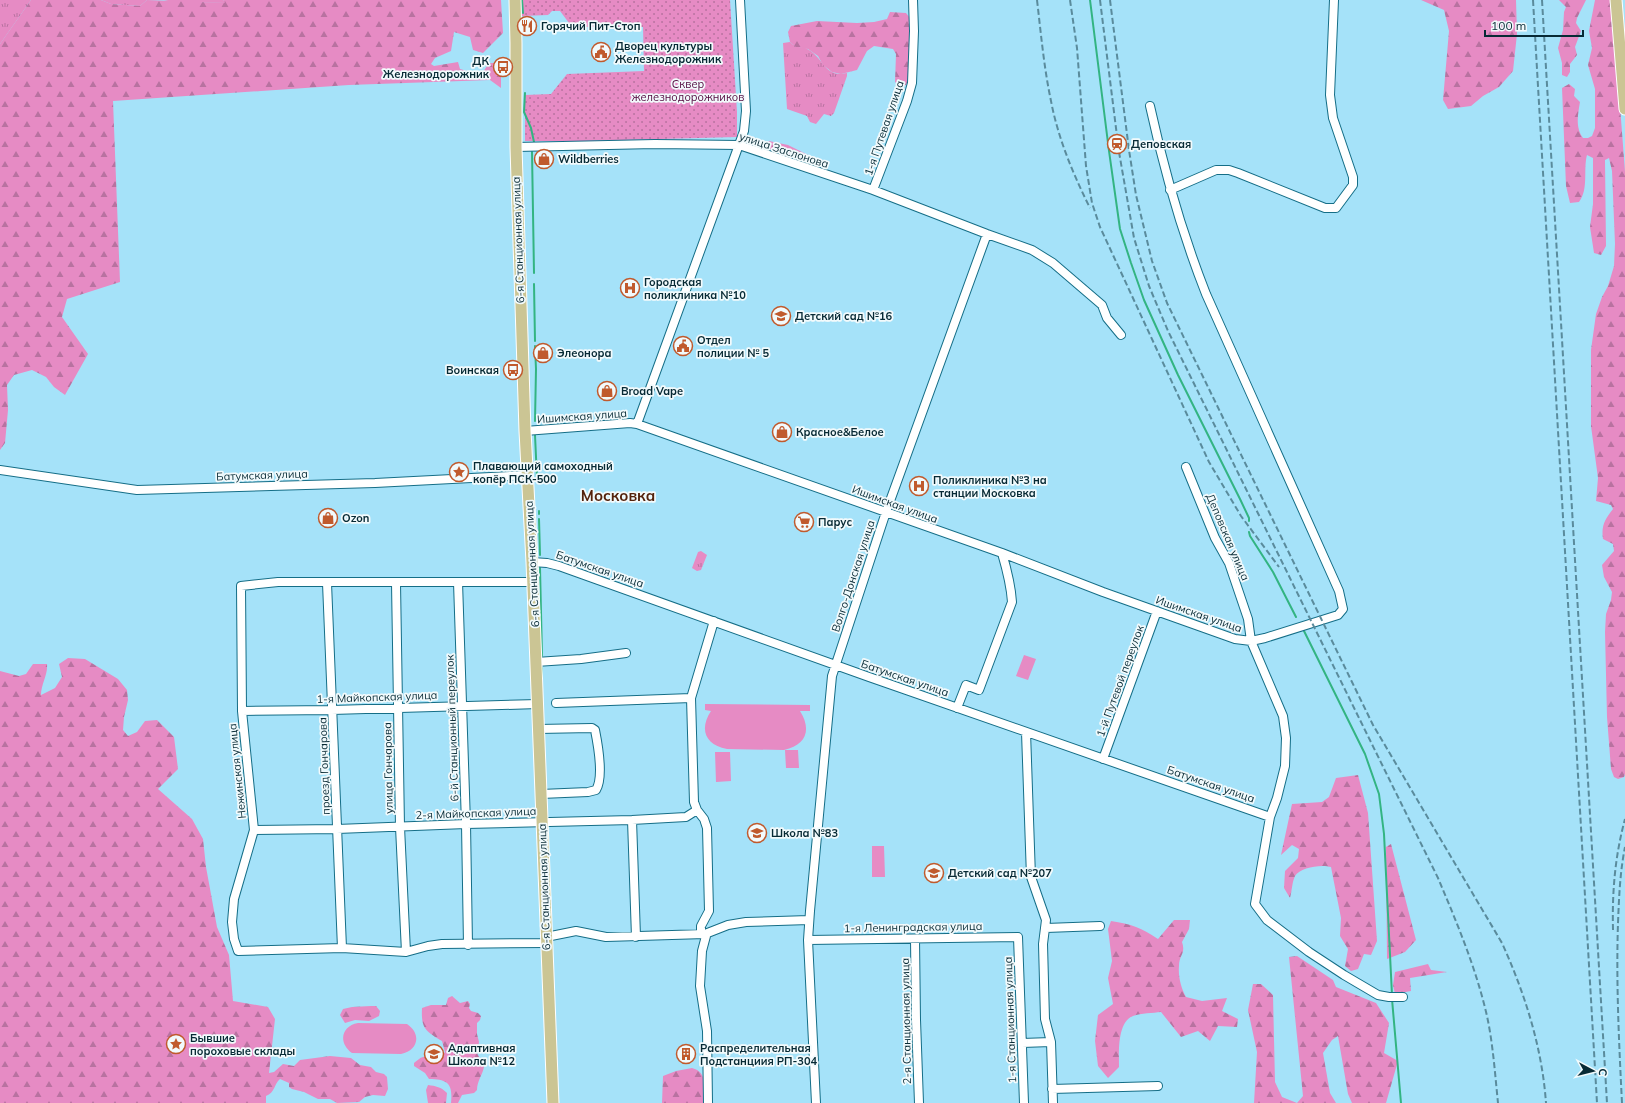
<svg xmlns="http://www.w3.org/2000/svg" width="1625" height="1103" font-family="Mulish,sans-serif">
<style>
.grass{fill:url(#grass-tufts)}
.forest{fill:url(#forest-firs)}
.park{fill:url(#park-dots)}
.pitch{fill:#e68bc4}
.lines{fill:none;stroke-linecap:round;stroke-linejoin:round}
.stream{stroke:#33b482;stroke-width:2}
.minor-casing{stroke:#156e87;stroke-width:10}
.major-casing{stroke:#fff;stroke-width:13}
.minor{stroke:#fff;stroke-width:8}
.major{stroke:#cbc594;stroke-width:11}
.rail{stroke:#5a8b9c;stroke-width:2;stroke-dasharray:6 3;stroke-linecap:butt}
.labels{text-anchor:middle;stroke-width:3.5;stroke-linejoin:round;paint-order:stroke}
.poi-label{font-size:11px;font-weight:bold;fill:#072a35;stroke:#f2fafc;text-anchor:start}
.park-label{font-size:11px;fill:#52093e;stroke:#f2fafc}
.street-label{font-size:11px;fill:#072a35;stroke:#f2fafc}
.district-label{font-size:15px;font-weight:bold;fill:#53220c;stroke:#f2fafc}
</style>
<defs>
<pattern id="grass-tufts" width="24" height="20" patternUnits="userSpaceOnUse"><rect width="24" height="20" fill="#e68bc4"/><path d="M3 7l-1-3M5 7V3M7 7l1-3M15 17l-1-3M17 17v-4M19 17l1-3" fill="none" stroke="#b872a0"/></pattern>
<pattern id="forest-firs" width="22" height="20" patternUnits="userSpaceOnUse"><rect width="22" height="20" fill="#e68bc4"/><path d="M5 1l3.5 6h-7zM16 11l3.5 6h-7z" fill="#b872a0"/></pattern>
<pattern id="park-dots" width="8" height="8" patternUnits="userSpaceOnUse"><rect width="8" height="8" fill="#e68bc4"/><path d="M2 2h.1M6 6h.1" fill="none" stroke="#b872a0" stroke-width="1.8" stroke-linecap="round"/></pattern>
</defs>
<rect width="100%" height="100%" fill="#a5e2f9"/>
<path class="grass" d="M0 0H31L0 44Z
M101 0H147L140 6 111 4Z
M164 0H223L226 3 172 2Z
M790 42C798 50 802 45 809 50 824 59 825 78 847 73V76L834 113 831 116 824 114 816 124 810 122 807 116 787 109 783 43Z
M701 551 707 555 701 570 697 571 692 568 698 552Z"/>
<path class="forest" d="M31 0H101L111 4 140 6 147 0 225 3 223 0H501L503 33 483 53 473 50 470 37 454 32 451 51 435 58 431 64 434 66 458 62 460 69 481 75 489 63H501V88L490 80 349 85 113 101 120 282 67 299 62 317 88 354 65 395 54 387 46 377 32 370 14 375 7 385 8 410 5 443 0 450V44Z
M1421 0H1516L1517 34 1513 71 1499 87 1483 96 1471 106 1448 109 1443 100 1449 31 1444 10Z
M1559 0H1586L1577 18 1576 23 1581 31 1575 47 1577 55 1570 64V72L1567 77 1562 75V63L1558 48 1563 30 1564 12 1566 7Z
M1595 0H1612L1625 172V774L1624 777 1618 779 1614 777 1611 769 1607 717 1605 632 1606 614 1611 600 1612 592 1604 577 1602 565 1614 551 1613 544 1603 539C1601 526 1605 519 1613 509L1611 505 1596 501 1598 478 1591 426V350L1596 314 1602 297 1608 286 1614 266 1615 244 1612 171 1609 158 1605 160 1606 246 1601 255 1594 253 1590 227 1593 204V158L1587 155C1583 170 1589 189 1579 202L1570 203 1566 186 1562 88 1569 84 1575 89 1574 96 1580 102C1578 114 1575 127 1583 138H1588L1592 136 1595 128V89L1588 65 1592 48 1589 31Z
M890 12 906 13 910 18V74L906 85 900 86 895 82 896 54 893 49 874 46 867 51 857 70 841 74 832 72 823 65 818 56 808 49 796 47 790 42 788 32 791 26 817 21 857 23 874 22 887 19Z
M769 141 788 145 812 157C810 160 809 162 805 162 798 162 776 152 768 148L766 145Z
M68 658 85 659 118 679 127 690 128 700 124 717 123 730 128 736 137 732 145 721 157 720 174 737 178 769 158 789 192 819 203 839 206 867 217 927 229 955 233 1001 268 1007 275 1019 269 1073 274 1072 283 1064 294 1066 300 1060 330 1056 351 1058 360 1065 371 1067 376 1072 384 1074 387 1077 388 1089 385 1096 373 1095 365 1097 359 1102 337 1103 330 1099H318L304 1092 292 1089 289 1087V1083L280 1079C274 1084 275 1093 266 1096V1103H0V671L19 676 26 674 33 664H47C48 675 41 684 41 695L55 688 62 677 59 664Z
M1358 775 1368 813 1377 941 1371 955 1364 954 1358 969 1351 971 1345 966 1348 949 1340 936 1341 918 1331 867C1322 864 1300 867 1295 876 1292 882 1292 891 1290 898L1284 888 1285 871 1298 858 1299 849 1292 845 1281 855 1292 804 1322 802 1329 797 1336 778Z
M1391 844 1416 940 1405 952 1387 959 1386 847Z
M1174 920H1190L1189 929 1182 942C1186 954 1179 955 1179 966 1178 976 1181 988 1186 997L1202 1001 1227 998 1222 1011 1238 1019 1237 1027 1218 1026 1210 1041 1198 1031 1181 1037 1161 1012C1153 1013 1141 1013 1133 1016 1117 1022 1119 1053 1119 1067L1108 1078 1098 1066 1095 1041 1098 1015 1113 1004 1108 978 1112 961 1108 929 1111 921C1131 924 1142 928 1158 939Z
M1297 956 1333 980 1336 987 1376 1003 1389 1023 1384 1053 1398 1061 1386 1103H1352L1348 1094 1338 1036 1332 1040 1323 1053 1330 1093 1336 1103H1254L1257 1052 1248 1010 1253 984H1261L1273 995 1275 1082 1282 1097 1297 1103 1303 1096 1289 957Z
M1428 964 1431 970 1447 972 1410 978 1411 991 1395 994 1393 985 1395 972Z
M452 996 460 1003 468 1001 470 1004 469 1008 471 1011 478 1013 481 1016 480 1020 477 1023V1034L479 1042 477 1053 484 1067C482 1076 477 1081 477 1090L474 1093 462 1095 458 1103H451C453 1084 448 1079 429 1079L425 1073 414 1066V1063C417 1061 419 1058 423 1057 430 1056 440 1059 445 1052L442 1041C425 1031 421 1028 422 1008L431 1005H446L448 998Z
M371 1006H376L380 1011 379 1016 369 1021 355 1020 345 1023 340 1015 343 1009 352 1007Z
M692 1068C708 1072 705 1090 706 1103H662L663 1076 676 1071Z
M428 1085C436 1086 441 1087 447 1093L446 1103H428L426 1090Z"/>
<path class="park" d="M521 0H730L737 112V137L584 141H525V95L551 94 567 74 644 71 643 27H572L560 11H552L548 15 522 16Z"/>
<path class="pitch" d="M1024 655 1036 659 1028 680 1016 676Z
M705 704 810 705V711H800C812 730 806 745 784 750L727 749C705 745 699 729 711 711L705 710Z
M785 750H798L799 768H786Z
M715 752H730L731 781 716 782Z
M872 846H884L885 877H872Z
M358 1023 407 1024C422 1034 418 1051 401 1054L352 1053C338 1043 341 1026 358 1023Z"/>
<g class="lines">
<path class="stream" d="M522 0 523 13
M1090 0 1109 151 1120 229 1131 263 1144 300 1178 375 1240 499 1249 518V521
M525 93 524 112 531 128 534 142
M532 152 534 273
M534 284 535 341
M535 421 536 369 535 346
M535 435 537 479
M539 514V511
M539 519 540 555
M1249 532 1250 536 1273 572 1296 617
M540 568 542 656
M1304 631 1365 754 1379 794 1384 834 1392 995
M542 680V668
M1392 999 1401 1103"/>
<defs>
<path id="minor" d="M516 147 655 144 739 145 873 190 987 234 1032 250 1053 263 1102 305 1107 318 1121 335
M873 190 907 101 912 83 914 31 913 0
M1170 190 1216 170H1229L1238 173 1325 208H1336L1353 185V177L1333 118 1330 95 1334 0
M637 424 744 131 746 111 740 0
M525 431 630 423 637 424 1002 553 1103 592 1235 639 1251 641 1265 638 1338 615 1343 609 1339 591 1206 294C1182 233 1164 170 1150 106
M1186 467 1215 538 1229 563 1248 619 1251 641 1283 716 1286 738 1285 766 1277 798 1270 817 1255 904 1267 920 1309 952 1344 975 1378 995 1389 997H1403
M0 470 137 490 375 483 527 475
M532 562 547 563 559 566 869 677 1270 817
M458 582 466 824 468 945
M533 582H278L241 586 242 711 254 830 234 899 232 922 234 939 238 951 342 948 406 952 428 946 442 944 546 943
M327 583 342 948
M396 583 400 827 406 952
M536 662 581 659 626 653
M556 703 691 698
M957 708 966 685 979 690 1012 602C1011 585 1007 570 1002 553
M242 711 332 710 538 704
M538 729 592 728 595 730C598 745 604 777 596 790L588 792 541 794
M1026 732 1031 877 1046 920 1043 944 1045 1019 1051 1042 1053 1103
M1103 759 1157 611
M632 820 636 937
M254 830 337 829 466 824 632 820 686 817 697 810
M1046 928 1100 926
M546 937 576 931 606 937 705 934 728 925 746 922 809 920
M915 939 916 1020 919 1103
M808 940 1018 937 1024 1103
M1022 1043 1051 1042
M1052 1089 1158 1086
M708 1103 707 1031 700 986 702 951 706 936 701 931V926L709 911 707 828 704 819 697 810 694 802 691 698 714 621
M816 1103 808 940 810 911 832 676 886 512 987 234"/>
<path id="major" d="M515 0 516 43V147L525 431 532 562 553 1103
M1616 0 1625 109"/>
</defs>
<use href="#minor" class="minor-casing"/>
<use href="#major" class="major-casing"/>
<use href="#minor" class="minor"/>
<use href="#major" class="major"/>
<path class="rail" d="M1037 0C1041 34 1044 68 1051 101 1058 138 1073 174 1090 208
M1070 0 1077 48 1086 166 1092 203 1100 227 1209 462 1241 516 1279 567
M1100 0 1119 152 1134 238 1149 286 1168 331 1438 878C1457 923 1476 968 1487 1016 1493 1044 1495 1074 1498 1103
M1110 0 1129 150 1136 195 1152 261 1167 303 1373 725 1502 943C1525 994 1542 1047 1546 1103
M1533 0 1597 1103
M1542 0 1607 1103
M1613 930C1612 892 1615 856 1625 819
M1622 1103C1619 1043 1616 983 1618 923 1619 897 1620 872 1625 847"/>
</g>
<defs>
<symbol id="restaurant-ring" viewBox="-11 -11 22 22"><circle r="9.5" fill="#f2fafc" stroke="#c05a2d" stroke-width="1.5"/><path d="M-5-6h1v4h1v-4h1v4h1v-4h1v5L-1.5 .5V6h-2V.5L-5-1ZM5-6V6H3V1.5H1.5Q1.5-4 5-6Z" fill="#c05a2d"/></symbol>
<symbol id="civic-ring" viewBox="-11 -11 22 22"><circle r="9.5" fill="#f2fafc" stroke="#c05a2d" stroke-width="1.5"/><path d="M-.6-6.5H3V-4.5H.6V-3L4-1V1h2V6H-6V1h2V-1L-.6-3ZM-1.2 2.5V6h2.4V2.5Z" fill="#c05a2d"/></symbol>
<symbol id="bus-ring" viewBox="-11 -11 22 22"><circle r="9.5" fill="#f2fafc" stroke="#c05a2d" stroke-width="1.5"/><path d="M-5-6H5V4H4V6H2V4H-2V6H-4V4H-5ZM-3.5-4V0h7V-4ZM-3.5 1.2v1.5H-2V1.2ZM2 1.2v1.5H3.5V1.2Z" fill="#c05a2d"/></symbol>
<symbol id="station-ring" viewBox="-11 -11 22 22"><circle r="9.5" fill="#f2fafc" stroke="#c05a2d" stroke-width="1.5"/><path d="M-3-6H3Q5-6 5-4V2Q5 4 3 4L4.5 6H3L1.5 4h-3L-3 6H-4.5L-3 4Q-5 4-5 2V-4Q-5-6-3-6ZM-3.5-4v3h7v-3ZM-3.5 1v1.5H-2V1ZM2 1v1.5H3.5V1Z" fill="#c05a2d"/></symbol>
<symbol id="shop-ring" viewBox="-11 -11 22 22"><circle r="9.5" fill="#f2fafc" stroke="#c05a2d" stroke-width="1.5"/><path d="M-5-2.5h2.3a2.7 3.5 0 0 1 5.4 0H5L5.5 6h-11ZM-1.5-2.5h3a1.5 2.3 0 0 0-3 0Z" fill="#c05a2d"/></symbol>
<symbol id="hospital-ring" viewBox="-11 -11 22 22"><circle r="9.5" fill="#f2fafc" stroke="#c05a2d" stroke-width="1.5"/><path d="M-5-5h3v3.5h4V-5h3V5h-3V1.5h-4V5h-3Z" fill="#c05a2d"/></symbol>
<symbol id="school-ring" viewBox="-11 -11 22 22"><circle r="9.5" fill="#f2fafc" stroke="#c05a2d" stroke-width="1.5"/><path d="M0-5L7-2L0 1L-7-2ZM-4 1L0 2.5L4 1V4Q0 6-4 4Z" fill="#c05a2d"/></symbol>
<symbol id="sight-ring" viewBox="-11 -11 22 22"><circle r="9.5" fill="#f2fafc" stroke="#c05a2d" stroke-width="1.5"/><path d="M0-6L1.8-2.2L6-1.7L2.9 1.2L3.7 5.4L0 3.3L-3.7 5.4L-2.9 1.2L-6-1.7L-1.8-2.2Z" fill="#c05a2d"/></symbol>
<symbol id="supermarket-ring" viewBox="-11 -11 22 22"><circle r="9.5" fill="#f2fafc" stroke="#c05a2d" stroke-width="1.5"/><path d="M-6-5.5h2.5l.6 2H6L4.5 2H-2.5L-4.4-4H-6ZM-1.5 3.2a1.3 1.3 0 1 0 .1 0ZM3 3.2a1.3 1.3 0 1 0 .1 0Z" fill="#c05a2d"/></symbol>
<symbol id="building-ring" viewBox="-11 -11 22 22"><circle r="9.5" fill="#f2fafc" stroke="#c05a2d" stroke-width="1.5"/><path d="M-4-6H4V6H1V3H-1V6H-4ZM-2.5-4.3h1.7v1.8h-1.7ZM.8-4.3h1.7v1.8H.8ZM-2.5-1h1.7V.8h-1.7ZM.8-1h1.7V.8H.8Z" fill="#c05a2d"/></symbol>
</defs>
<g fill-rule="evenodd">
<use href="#restaurant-ring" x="516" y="15" width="22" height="22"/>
<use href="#civic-ring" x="590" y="41" width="22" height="22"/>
<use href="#bus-ring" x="492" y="56" width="22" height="22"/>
<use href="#station-ring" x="1106" y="133" width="22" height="22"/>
<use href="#shop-ring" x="533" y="148" width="22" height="22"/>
<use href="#hospital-ring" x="619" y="277" width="22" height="22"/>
<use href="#school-ring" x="770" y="305" width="22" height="22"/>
<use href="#civic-ring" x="672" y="335" width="22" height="22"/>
<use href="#shop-ring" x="532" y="342" width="22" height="22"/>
<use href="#bus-ring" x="502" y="359" width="22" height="22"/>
<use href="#shop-ring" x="596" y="380" width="22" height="22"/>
<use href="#shop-ring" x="771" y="421" width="22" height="22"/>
<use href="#sight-ring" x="448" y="461" width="22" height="22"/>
<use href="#hospital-ring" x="908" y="475" width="22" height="22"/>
<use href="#shop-ring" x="317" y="507" width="22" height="22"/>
<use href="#supermarket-ring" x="793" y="511" width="22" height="22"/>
<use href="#school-ring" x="746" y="822" width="22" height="22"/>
<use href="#school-ring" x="923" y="862" width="22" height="22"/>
<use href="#sight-ring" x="165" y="1033" width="22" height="22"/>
<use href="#school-ring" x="423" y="1043" width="22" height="22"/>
<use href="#building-ring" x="675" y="1043" width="22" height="22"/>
</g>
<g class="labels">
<g class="poi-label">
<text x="541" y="30">Горячий Пит-Стоп</text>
<text x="615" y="50">Дворец культуры<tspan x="615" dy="13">Железнодорожник</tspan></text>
<text x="489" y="65" text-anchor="end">ДК<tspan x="489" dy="13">Железнодорожник</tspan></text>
<text x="1131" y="148">Деповская</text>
<text x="558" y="163">Wildberries</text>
<text x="644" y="286">Городская<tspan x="644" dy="13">поликлиника №10</tspan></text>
<text x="795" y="320">Детский сад №16</text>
<text x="697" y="344">Отдел<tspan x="697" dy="13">полиции № 5</tspan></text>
<text x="557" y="357">Элеонора</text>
<text x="499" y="374" text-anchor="end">Воинская</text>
<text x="621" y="395">Broad Vape</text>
<text x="796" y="436">Красное&amp;Белое</text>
<text x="473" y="470">Плавающий самоходный<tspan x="473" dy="13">копёр ПСК-500</tspan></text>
<text x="933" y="484">Поликлиника №3 на<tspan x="933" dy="13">станции Московка</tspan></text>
<text x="342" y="522">Ozon</text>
<text x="818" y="526">Парус</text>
<text x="771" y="837">Школа №83</text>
<text x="948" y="877">Детский сад №207</text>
<text x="190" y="1042">Бывшие<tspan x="190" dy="13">пороховые склады</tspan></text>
<text x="448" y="1052">Адаптивная<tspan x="448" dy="13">Школа №12</tspan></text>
<text x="700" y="1052">Распределительная<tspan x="700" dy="13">Подстанциия РП-304</tspan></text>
</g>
<g class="park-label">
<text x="688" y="88">Сквер<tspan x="688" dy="13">железнодорожников</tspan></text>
</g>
<g class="street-label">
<text transform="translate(884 128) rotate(-71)" y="4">1-я Путевая улица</text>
<text transform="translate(784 150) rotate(18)" y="4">улица Заслонова</text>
<text transform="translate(518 240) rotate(-92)" y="4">6-я Станционная улица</text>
<text transform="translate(582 416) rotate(-4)" y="4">Ишимская улица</text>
<text transform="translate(262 475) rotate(-2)" y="4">Батумская улица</text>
<text transform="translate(895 504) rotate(20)" y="4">Ишимская улица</text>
<text transform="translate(1228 537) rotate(67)" y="4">Деповская улица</text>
<text transform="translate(532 564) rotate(-93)" y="4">6-я Станционная улица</text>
<text transform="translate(600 569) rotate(19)" y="4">Батумская улица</text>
<text transform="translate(853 576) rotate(-72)" y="4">Волго-Донская улица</text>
<text transform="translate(1199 614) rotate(19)" y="4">Ишимская улица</text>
<text transform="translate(905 678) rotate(19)" y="4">Батумская улица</text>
<text transform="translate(1120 681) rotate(-70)" y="4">1-й Путевой переулок</text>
<text transform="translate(377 697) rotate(-2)" y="4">1-я Майкопская улица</text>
<text transform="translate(452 728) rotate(-92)" y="4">6-й Станционный переулок</text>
<text transform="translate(324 766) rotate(-92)" y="4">проезд Гончарова</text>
<text transform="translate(388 768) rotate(-91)" y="4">улица Гончарова</text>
<text transform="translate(237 771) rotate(-96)" y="4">Нежинская улица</text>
<text transform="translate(1211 784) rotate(19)" y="4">Батумская улица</text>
<text transform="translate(476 813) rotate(-2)" y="4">2-я Майкопская улица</text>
<text transform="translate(544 887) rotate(-92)" y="4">6-я Станционная улица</text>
<text transform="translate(913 927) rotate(-1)" y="4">1-я Ленинградская улица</text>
<text transform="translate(1010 1020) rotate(-92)" y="4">1-я Станционная улица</text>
<text transform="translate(906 1021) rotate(-91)" y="4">2-я Станционная улица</text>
</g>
<g class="district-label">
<text x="618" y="501">Московка</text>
</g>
</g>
<g transform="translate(1593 1071) rotate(97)" stroke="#f2fafc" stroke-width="3" paint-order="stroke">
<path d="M0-3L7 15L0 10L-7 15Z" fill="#072a35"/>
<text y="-6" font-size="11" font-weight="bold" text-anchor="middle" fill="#072a35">С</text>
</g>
<path d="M1485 30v6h98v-6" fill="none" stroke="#072a35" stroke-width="2"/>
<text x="1491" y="30" font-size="12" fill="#072a35" stroke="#f2fafc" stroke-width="3" paint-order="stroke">100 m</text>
</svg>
